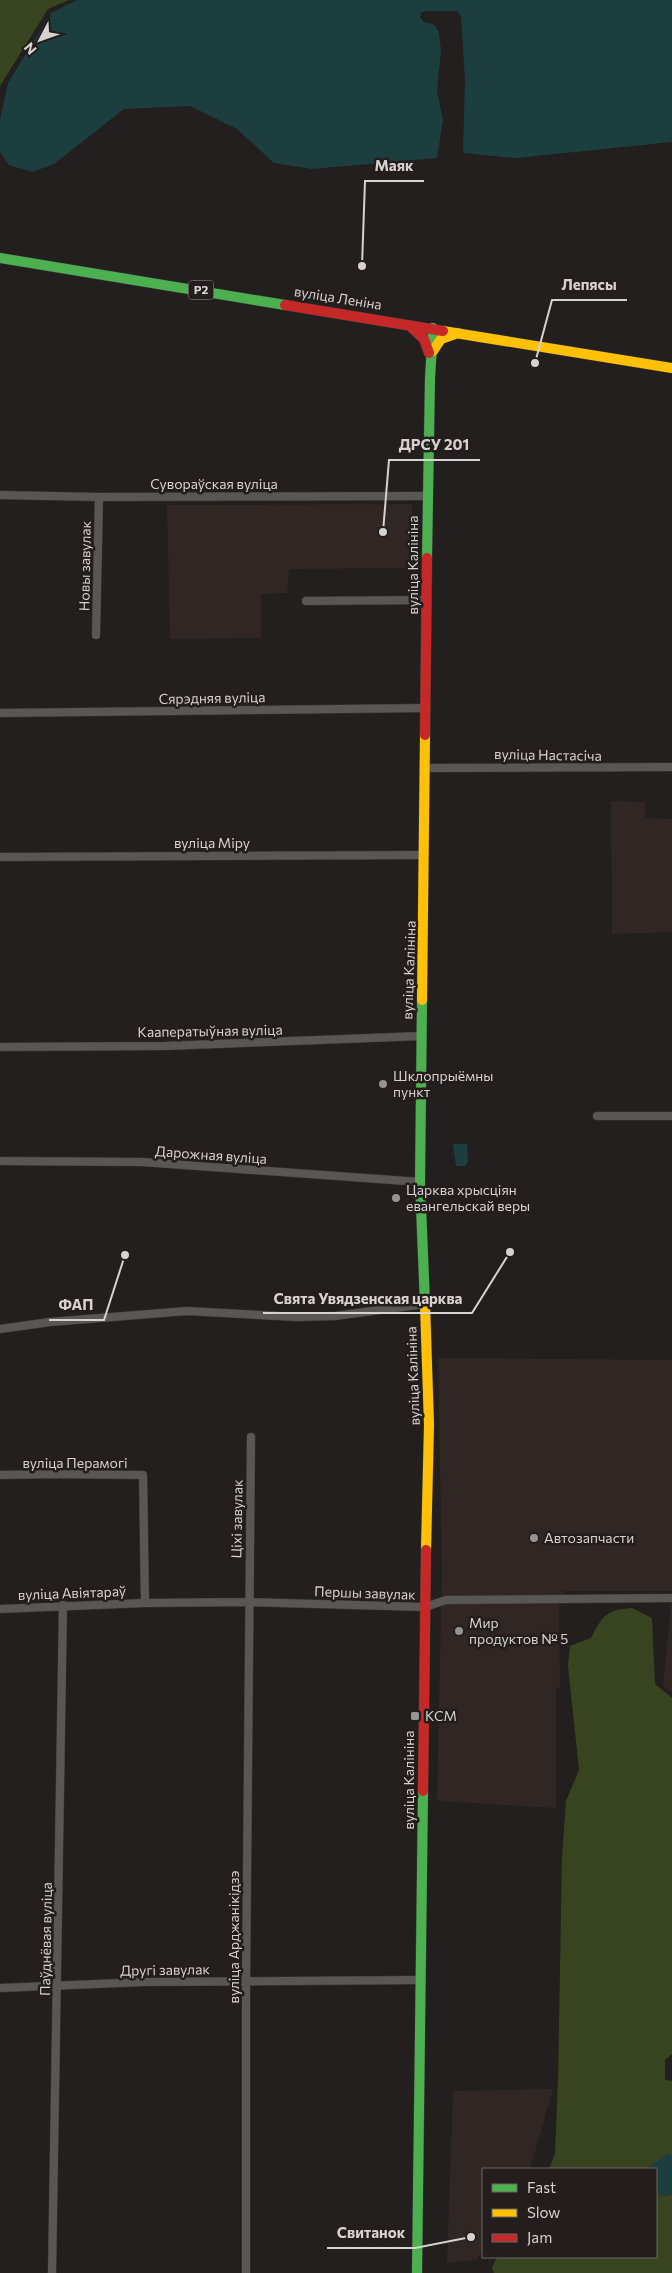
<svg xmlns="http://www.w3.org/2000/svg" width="672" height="2273" font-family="Commissioner,sans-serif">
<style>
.built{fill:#302725}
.green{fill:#384420}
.water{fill:#1d3e3f}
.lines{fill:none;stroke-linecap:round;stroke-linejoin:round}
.street-casing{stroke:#3b3938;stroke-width:9}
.fast-casing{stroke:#3b3938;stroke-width:11}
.slow-casing{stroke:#3b3938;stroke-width:11}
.jam-casing{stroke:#3b3938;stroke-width:11}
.street{stroke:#595756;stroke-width:8}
.fast{stroke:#4caf50;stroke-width:10}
.slow{stroke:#ffc107;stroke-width:10}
.jam{stroke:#c62828;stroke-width:10}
.poi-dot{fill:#969392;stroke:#231e1d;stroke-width:2}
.labels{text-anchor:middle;stroke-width:5;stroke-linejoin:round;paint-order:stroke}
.shield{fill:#231e1d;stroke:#a09c9b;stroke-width:1}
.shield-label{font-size:12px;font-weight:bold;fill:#d5d2d1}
.street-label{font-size:14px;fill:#d5d2d1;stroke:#231e1d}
.poi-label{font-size:14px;fill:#d5d2d1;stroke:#231e1d;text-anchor:start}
.leader{fill:none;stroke:#d5d2d1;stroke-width:2}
.callout-dot{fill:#d5d2d1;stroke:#231e1d;stroke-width:2}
.callout-label{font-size:15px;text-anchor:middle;font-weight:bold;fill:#d5d2d1;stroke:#231e1d;stroke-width:5;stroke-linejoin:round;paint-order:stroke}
</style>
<rect width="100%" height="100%" fill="#221f1e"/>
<path class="built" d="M412 504 414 568 289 569 287 593 261 594V638L170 639 167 505Z
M611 801 645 802V818L672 819V932L612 934Z
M438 1358 672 1360V1591H564L559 1603 560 1687 556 1688V1808L437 1801 442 1571Z
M671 1602H672V1692L663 1686Z
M553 2089 530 2169H483V2250L476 2260 447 2263 453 2091Z"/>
<path class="green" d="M0 0H69L48 9 0 86Z
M632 1608 652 1618 655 1684 672 1698V2054L665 2060V2080L672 2081V2155L650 2166 647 2169H549L555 2154 558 2080 562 1857 566 1801 579 1770 568 1666 570 1646 591 1638C603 1615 606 1610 632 1608Z
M656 2193 664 2196 672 2194V2273H494L492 2268 497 2257H656Z"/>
<path class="water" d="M77 0H672V142L516 158 463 153 465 80 461 16 457 11H425L421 13 420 17 424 22 435 25 439 33 441 51 437 91 443 120 437 158 312 169 274 163 237 129 190 106 124 109 54 164 32 172 9 165 0 152V120L8 83 51 13Z
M453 1144H467L468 1162 465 1166H456Z
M667 2153 672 2155V2194L664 2196 656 2193V2169H647Z"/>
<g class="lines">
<defs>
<path id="street" d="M0 495 99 497 428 496
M306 601 427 600
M96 635 99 497
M0 713 425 708
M424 768 672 767
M0 857 423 855
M0 1047 164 1046 421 1036
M597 1116H672
M0 1161 142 1162 420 1182
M0 1329 50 1322 187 1311 297 1317 335 1316 425 1304
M0 1475 52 1474 143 1475 145 1603
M0 1609 145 1603 249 1602 425 1607 446 1600 672 1598
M0 1988 144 1982 421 1980
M52 2273 63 1605
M246 2273V1983L251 1437"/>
<path id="fast" d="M0 258 285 305
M427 558 430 378 433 328
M422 1000 420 1182 425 1304
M417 2273 423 1791"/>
<path id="slow" d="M443 331 672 368
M433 351 441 339 458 333
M422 1000 425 735
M425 1304 429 1425 426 1550"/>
<path id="jam" d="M285 305 443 331
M409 325 424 339 429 353
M425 735 427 558
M423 1791 426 1550"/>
</defs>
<use href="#street" class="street-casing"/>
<use href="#fast" class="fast-casing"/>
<use href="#slow" class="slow-casing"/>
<use href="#jam" class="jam-casing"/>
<use href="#street" class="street"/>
<use href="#fast" class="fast"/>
<use href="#slow" class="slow"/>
<use href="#jam" class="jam"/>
</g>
<g class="poi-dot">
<circle cx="383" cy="1084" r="5"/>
<circle cx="396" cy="1198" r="5"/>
<circle cx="534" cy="1538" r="5"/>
<circle cx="459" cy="1631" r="5"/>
<rect x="410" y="1711" width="10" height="10" rx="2.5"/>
</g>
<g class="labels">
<rect class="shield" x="188.5" y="280.5" width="25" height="19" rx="4"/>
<g class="shield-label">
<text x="201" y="294">Р2</text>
</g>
<g class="street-label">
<text transform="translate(338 298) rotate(9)" y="5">вуліца Леніна</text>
<text x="214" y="489">Сувораўская вуліца</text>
<text transform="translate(413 565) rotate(-90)" y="5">вуліца Калініна</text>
<text transform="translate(85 566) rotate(-89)" y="5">Новы завулак</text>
<text transform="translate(212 698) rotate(-1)" y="5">Сярэдняя вуліца</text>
<text transform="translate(548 755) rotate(1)" y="5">вуліца Настасіча</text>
<text x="212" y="848">вуліца Міру</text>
<text transform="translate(409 970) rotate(-88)" y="5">вуліца Калініна</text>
<text transform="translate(210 1031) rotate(-1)" y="5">Кааператыўная вуліца</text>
<text transform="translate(211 1155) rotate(4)" y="5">Дарожная вуліца</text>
<text transform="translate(413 1376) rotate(-92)" y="5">вуліца Калініна</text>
<text x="75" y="1468">вуліца Перамогі</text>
<text transform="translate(237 1519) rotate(-89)" y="5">Ціхі завулак</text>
<text transform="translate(72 1593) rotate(-2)" y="5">вуліца Авіятараў</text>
<text transform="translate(365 1593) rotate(2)" y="5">Першы завулак</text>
<text transform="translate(409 1780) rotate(-90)" y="5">вуліца Калініна</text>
<text transform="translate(234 1937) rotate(-90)" y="5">вуліца Арджанікідзэ</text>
<text transform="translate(46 1939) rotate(-89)" y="5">Паўднёвая вуліца</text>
<text transform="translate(165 1970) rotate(-1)" y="5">Другі завулак</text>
</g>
<g class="poi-label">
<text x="393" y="1081">Шклопрыёмны<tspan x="393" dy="16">пункт</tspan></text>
<text x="406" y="1195">Царква хрысціян<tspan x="406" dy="16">евангельскай веры</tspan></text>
<text x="544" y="1543">Автозапчасти</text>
<text x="469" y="1628">Мир<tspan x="469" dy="16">продуктов № 5</tspan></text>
<text x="425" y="1721">КСМ</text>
</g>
</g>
<path class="leader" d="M362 266L365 181H424M535 363L552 300H627M383 532L389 460H480M510 1252L472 1313H263M125 1255L104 1320H49M471 2237L415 2248H327"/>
<g class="callout-dot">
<circle cx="362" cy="266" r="5"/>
<circle cx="535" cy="363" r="5"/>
<circle cx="383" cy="532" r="5"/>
<circle cx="510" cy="1252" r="5"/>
<circle cx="125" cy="1255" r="5"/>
<circle cx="471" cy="2237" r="5"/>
</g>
<g class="callout-label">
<text x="394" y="171">Маяк</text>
<text x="589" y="290">Лепясы</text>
<text x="434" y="450">ДРСУ 201</text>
<text x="368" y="1304">Свята Увядзенская царква</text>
<text x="76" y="1310">ФАП</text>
<text x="371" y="2238">Свитанок</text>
</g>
<rect x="482" y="2168" width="175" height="90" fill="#231e1d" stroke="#6a6665"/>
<rect x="492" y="2184" width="25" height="8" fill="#4caf50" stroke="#6a6665"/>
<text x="527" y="2193" font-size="15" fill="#d5d2d1">Fast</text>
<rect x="492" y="2209" width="25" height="8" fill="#ffc107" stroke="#6a6665"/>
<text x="527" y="2218" font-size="15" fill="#d5d2d1">Slow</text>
<rect x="492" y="2234" width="25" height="8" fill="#c62828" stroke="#6a6665"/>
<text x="527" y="2243" font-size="15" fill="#d5d2d1">Jam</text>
<g transform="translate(40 40) rotate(229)" stroke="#231e1d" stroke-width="4" paint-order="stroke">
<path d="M0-4L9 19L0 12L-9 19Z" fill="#d5d2d1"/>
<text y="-8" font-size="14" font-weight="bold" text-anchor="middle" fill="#d5d2d1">N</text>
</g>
</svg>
